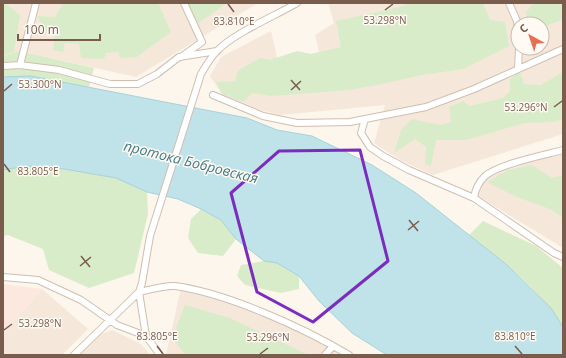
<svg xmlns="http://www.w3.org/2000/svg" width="566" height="358" font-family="'Open Sans',sans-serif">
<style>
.residential{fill:#f5e8da;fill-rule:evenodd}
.commercial{fill:#fde8e0}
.green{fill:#d8ecc9}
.water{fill:#bfe3e8;stroke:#a5d3da}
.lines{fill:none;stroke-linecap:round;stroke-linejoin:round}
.minor-casing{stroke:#d1beb0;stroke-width:8}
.minor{stroke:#fff;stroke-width:6}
.marked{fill:none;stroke:#7b2cbf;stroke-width:3;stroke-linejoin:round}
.ticks{fill:none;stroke:#7a5c4d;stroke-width:1.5}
.labels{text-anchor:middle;stroke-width:3;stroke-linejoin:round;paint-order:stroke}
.water-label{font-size:14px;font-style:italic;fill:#437c86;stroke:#fffaf3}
.ticks-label{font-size:10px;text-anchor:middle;fill:#7a5c4d;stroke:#fffaf3;stroke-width:3;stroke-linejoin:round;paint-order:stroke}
</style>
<rect width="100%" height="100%" fill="#fdf6ec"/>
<path class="residential" d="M3 3H258L136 77 19 51 3 56Z
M328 3H563V134L433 175 400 160 374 143 385 105 280 115 252 108 224 97 210 76 221 57 271 31 278 61 319 52 315 35 334 23ZM518 24H542V48H518Z
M563 152V248L476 195 483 179 507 167Z
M181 288 246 307 318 340 342 355H166Z
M42 289 88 329 62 355H3V335Z
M112 330 141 344 150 355H78L94 337Z"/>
<path class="commercial" d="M3 284 42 289 3 335Z"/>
<path class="green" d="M63 3H158L171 32 137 57 120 58 119 52 106 53 104 59 81 58 79 44 65 43 63 52 53 50 55 33 42 30 38 16 55 17Z
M189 3H227L197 24 187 4Z
M410 3H483L490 20 505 22 509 46 463 69 422 75 377 85 349 90 271 96 252 93 243 102 222 94 216 82 235 81 238 71 260 58 270 60 297 51 311 54 341 47 336 21 400 7Z
M534 3H563V19L542 28V24H528L526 12Z
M6 4 20 15 14 52 3 55V5Z
M19 51 94 68 89 87 31 76 3 77V56Z
M520 72 524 84 541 85 563 72V119L553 122 525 123 466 140H436L431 166 425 164 426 147 415 139 394 153 401 130 412 119 440 125 451 122 449 107 463 101 470 106 503 98 510 91V79Z
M532 165 552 178 563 175V218L552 210 517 197 487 182 508 170Z
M27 166 64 169 116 178 147 192 148 214 134 273 89 288 49 270 43 249 8 235 3 236V170Z
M201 209 221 220 236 239 223 256 198 253 188 238 191 219Z
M483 221 536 246 563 268V327C540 289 503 262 469 235Z
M264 261 277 263 299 276V289L281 293 245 285 237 276 241 265Z
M185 305 230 318 309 355H186L172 338Z"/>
<path class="water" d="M31 76 247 118 277 130 312 136 372 165 416 193 507 265 551 308 563 327V355H387L352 333 319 301 299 276 277 263 264 261 236 239 221 220 201 209 178 199 147 192 116 178 64 169 27 166 3 170V77Z"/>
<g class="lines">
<defs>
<path id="minor" d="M509 3 517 21 518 29
M181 57 202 42 184 3
M20 65 36 3
M3 66 20 65 59 70 110 84H138L157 74 179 57 217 51
M518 69 519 48
M213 95 263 116 297 123 350 122 426 107 474 89 563 49
M365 119 361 133 370 147 383 156 409 170 474 198 554 253 563 257
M474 198C475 190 479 182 485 176 499 164 544 155 563 150
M3 277 38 280 81 300 117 325 146 336
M139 292C150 290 164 285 175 286 227 293 304 328 349 355
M139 292 146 336 160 355
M74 355 139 292 142 283 150 236 201 74C206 66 210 58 217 51 234 33 275 16 297 3
M325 355 333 346"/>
</defs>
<use href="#minor" class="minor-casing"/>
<use href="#minor" class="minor"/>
</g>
<path class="marked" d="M360 150 388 261 313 322 257 292 231 193 279 151Z"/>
<path class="ticks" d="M228 4 234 12M385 10 393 4M291 80 300 90M291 90 301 81M4 91 12 84M554 107 562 101M4 164 10 172M409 220 418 231M408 230 419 221M81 256 90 267M80 266 91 257M4 330 12 324M157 346 163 354M515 346 522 354M260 354 268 348"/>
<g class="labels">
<g class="water-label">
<text transform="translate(191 162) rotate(14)" y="5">протока Бобровская</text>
</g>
</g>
<g class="ticks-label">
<text x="385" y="24">53.298°N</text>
<text x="234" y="25">83.810°E</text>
<text x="40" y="88">53.300°N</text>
<text x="526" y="111">53.296°N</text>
<text x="38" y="175">83.805°E</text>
<text x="40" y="327">53.298°N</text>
<text x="157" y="340">83.805°E</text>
<text x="515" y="340">83.810°E</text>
<text x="268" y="341">53.296°N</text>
</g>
<rect width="566" height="358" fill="none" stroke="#7a5c4d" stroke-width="8"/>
<g transform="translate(530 36) rotate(320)"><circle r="19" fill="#fffaf3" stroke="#cabbb1"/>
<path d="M0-3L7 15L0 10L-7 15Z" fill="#e76f51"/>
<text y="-6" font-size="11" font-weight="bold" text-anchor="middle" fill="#7a5c4d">С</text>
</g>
<path d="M18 34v6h82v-6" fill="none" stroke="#7a5c4d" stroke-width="2"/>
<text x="24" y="34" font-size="12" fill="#7a5c4d" stroke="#fffaf3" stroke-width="3" paint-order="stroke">100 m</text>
</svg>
